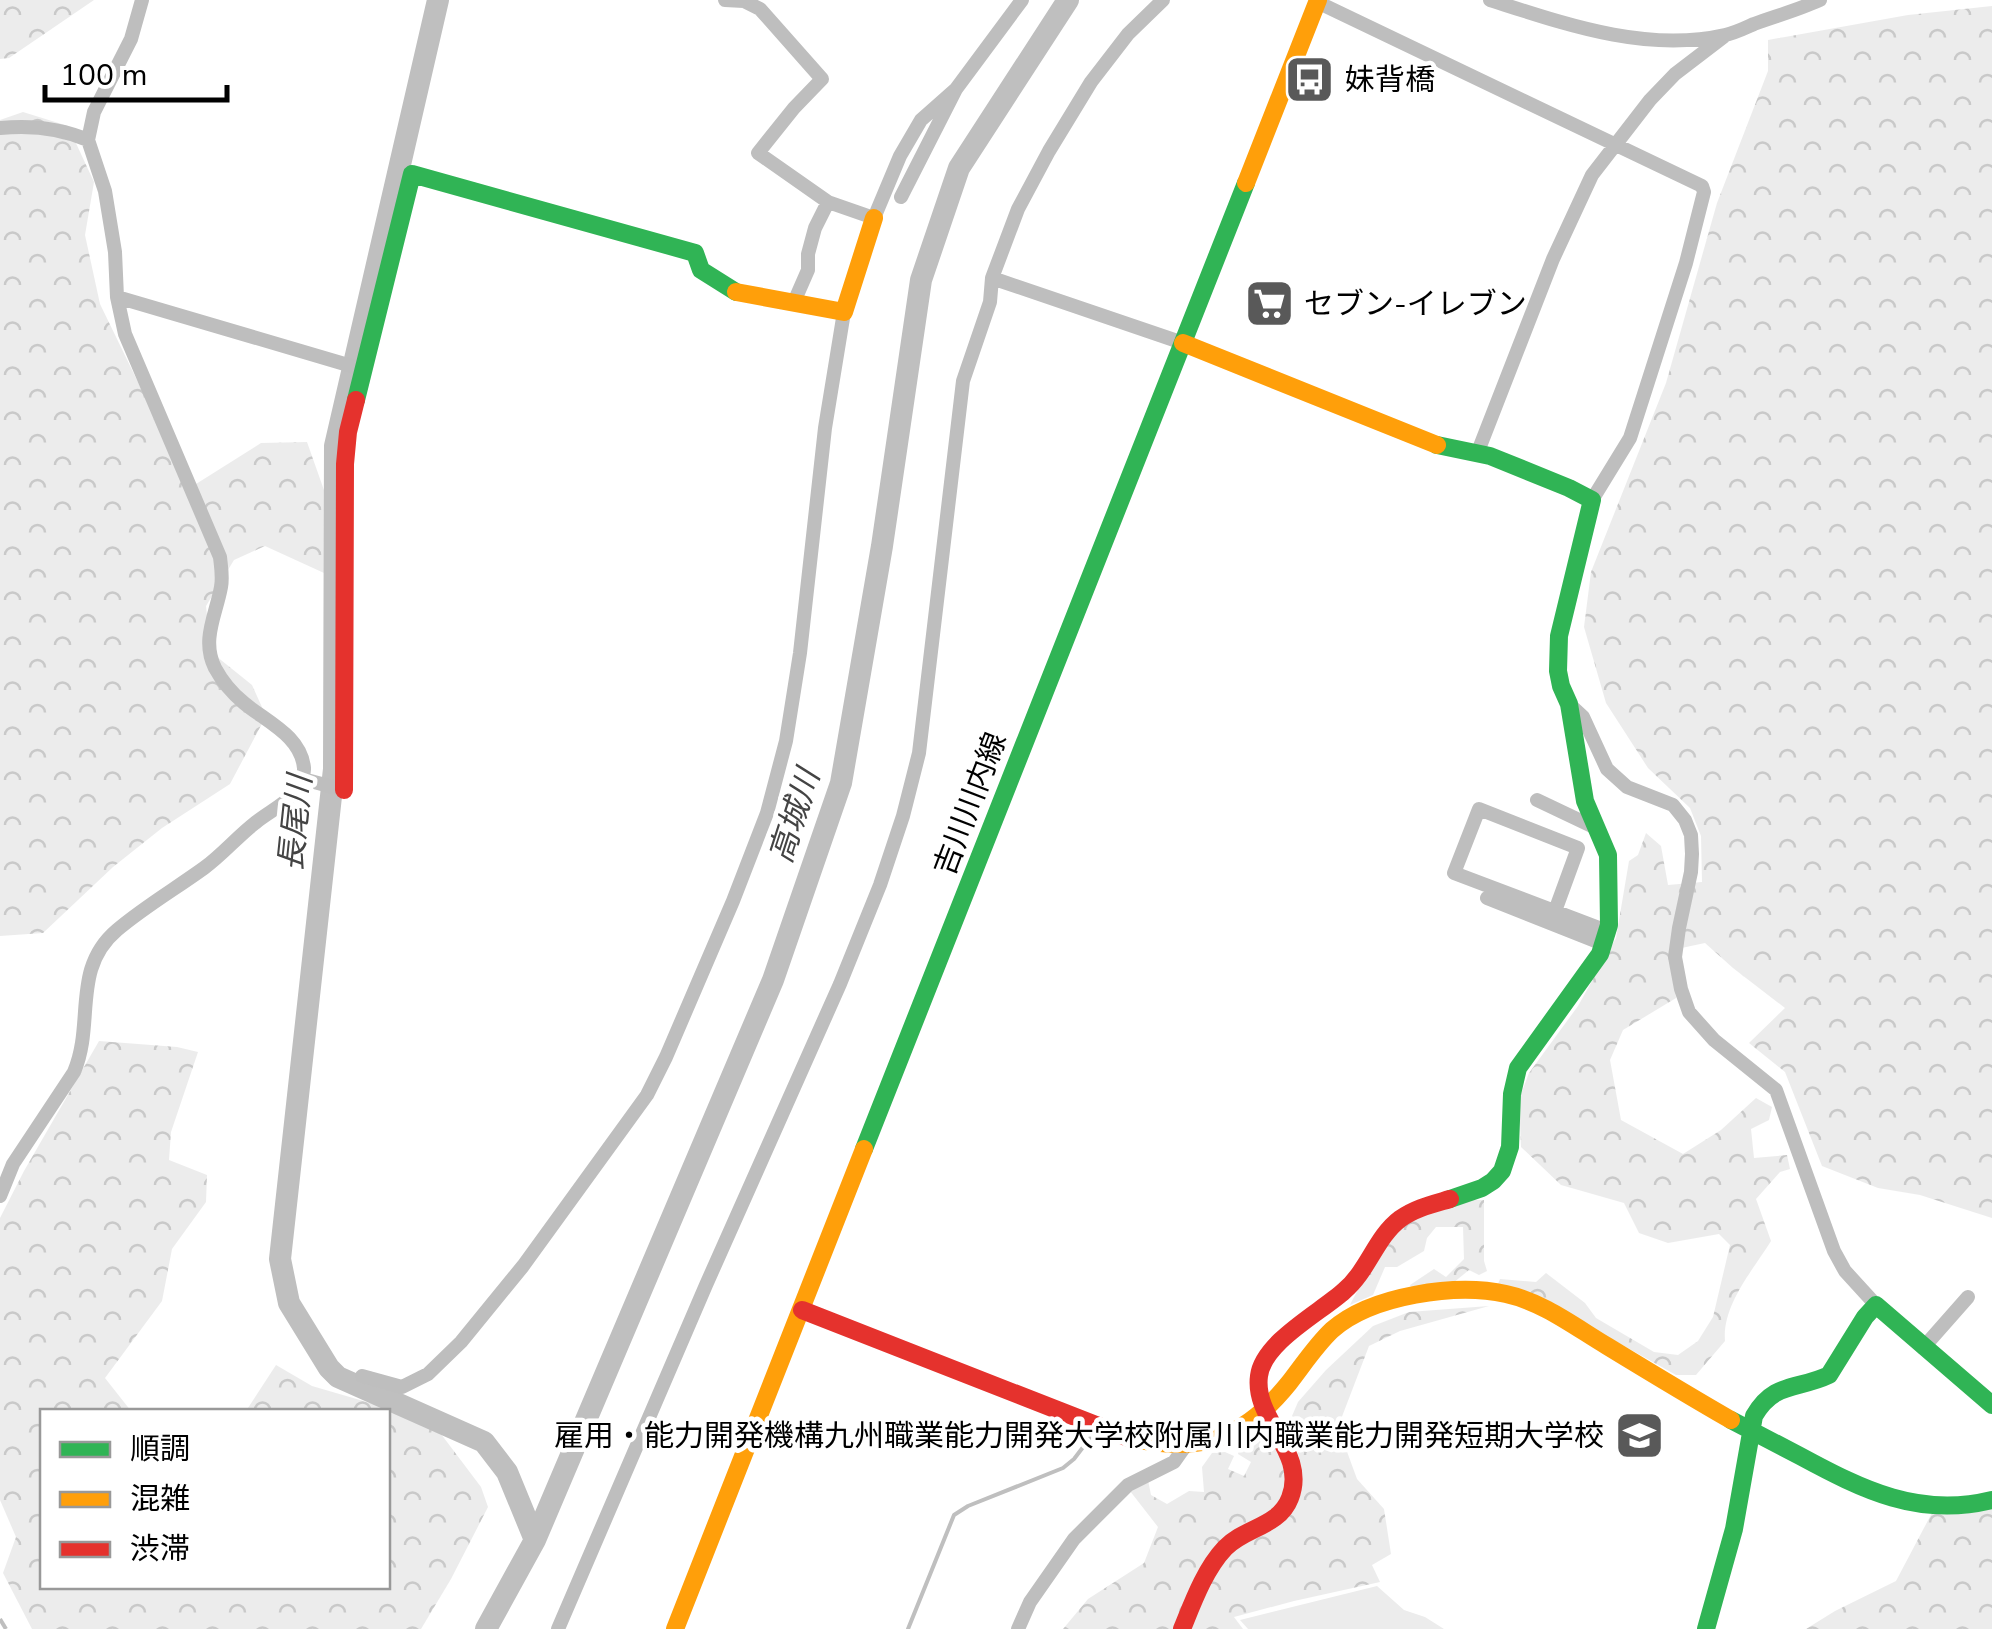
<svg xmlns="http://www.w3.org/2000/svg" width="1992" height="1629" font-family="'Nunito Sans','Noto Sans JP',sans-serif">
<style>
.green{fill:#ececec}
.forest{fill:url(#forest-crowns)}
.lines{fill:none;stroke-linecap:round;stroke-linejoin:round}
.stream{stroke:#bfbfbf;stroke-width:4}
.river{stroke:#bfbfbf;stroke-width:22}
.street{stroke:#bebebe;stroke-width:14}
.fast{stroke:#30b455;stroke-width:18}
.slow{stroke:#ff9f0a;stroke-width:18}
.jam{stroke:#e5322d;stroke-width:18}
.rail{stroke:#bebebe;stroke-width:4;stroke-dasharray:15 5 2.5 5;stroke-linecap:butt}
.labels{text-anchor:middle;stroke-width:9;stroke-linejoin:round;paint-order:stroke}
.poi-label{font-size:30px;fill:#000;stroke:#fff;text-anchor:start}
.street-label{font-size:30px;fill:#000;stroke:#fff}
.water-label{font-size:32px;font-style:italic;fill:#444;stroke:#fff}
</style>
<defs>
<pattern id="forest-crowns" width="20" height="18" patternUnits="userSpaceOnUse" patternTransform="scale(2.5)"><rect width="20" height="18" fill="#ececec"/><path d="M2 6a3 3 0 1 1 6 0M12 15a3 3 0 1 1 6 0" fill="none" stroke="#c9c9c9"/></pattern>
</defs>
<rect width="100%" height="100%" fill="#fff"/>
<path class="green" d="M1377 1586 1404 1610 1425 1617 1444 1629H1248L1240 1620Z"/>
<path class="forest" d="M0 0H94L9 58 0 59Z
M1992 6V1218L1920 1195 1878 1188 1822 1166 1785 1072 1749 1043 1785 1008 1733 968 1705 943 1672 950 1676 998 1623 1030 1610 1060 1621 1120 1683 1154 1721 1130 1756 1098 1772 1107 1769 1120 1751 1129 1754 1158 1787 1155 1790 1169 1780 1172 1756 1199 1771 1241C1753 1270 1722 1305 1725 1341L1696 1375H1676L1526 1291 1498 1284 1500 1279 1536 1282 1546 1273 1585 1303 1596 1318 1654 1352 1678 1355 1698 1341 1713 1317 1730 1245 1719 1234 1668 1243 1639 1233 1624 1203 1561 1185 1521 1147 1519 1099 1529 1073 1578 1006 1616 938 1629 861 1638 855 1646 833 1661 846 1668 885 1702 882 1701 836 1690 808 1648 768 1606 703 1584 627 1591 572 1666 383 1717 203 1768 71V40L1908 15Z
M23 112 68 126 94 182 85 235 100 304 152 411 196 484 261 443 307 442 331 510 324 573 265 546 234 560 206 606 211 652 252 685 266 716 230 784 162 828 113 867 43 933 0 936V120Z
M99 1041 177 1047 198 1052 171 1132 169 1160 207 1175 206 1202 172 1249 162 1301 105 1378 131 1411 42 1412V1586H388V1412L246 1411 276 1365 312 1386 384 1407 441 1434 481 1487 488 1507 451 1579 421 1629H32L3 1573 16 1537 0 1500V1218L24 1171Z
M1458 1200H1484V1261L1487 1271 1479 1275 1469 1270 1453 1283 1412 1290 1410 1285 1434 1269 1446 1277 1464 1259 1463 1227H1436L1427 1238 1424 1251 1397 1267H1385L1373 1295 1350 1305C1363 1279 1394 1226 1419 1214 1431 1208 1446 1205 1458 1200Z
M1489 1306 1400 1331 1369 1346 1338 1427 1357 1479 1384 1509 1391 1554 1372 1565 1380 1582 1294 1601 1234 1617 1243 1629H1063L1088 1599 1144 1563 1158 1527 1130 1491 1148 1480 1151 1495 1167 1504 1189 1491 1204 1492 1202 1467 1212 1453 1225 1452 1234 1456 1228 1469 1244 1476 1251 1462 1238 1454 1240 1444 1265 1436 1281 1452 1299 1457 1291 1432 1292 1416 1298 1402 1326 1370 1373 1326 1409 1312Z
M1992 1506V1629H1806L1835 1611 1896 1581 1934 1509Z"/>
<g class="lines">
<path class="stream" d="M908 1629 954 1515 968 1506 1063 1468 1074 1459 1090 1438"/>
<path class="river" d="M438 0 335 446 334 769 280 1259 289 1303 329 1368 338 1377 484 1442 507 1472 535 1540
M486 1629 535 1540 773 980 841 783 882 546 921 280 959 168 1068 0"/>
<path class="street" d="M725 0 744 1 760 9 822 79 794 108 758 153 828 202 874 218 900 156 921 120 956 89
M1490 0C1565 24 1646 53 1725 35 1735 33 1745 28 1754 24 1776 16 1798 10 1820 0
M1317 2 1702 186 1704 192 1686 263 1630 438 1592 500
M0 128C30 125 60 128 88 140
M901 197 956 89 1022 0
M992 278 1183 343
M117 297 365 370
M794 302 808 270V254L815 228 828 202
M1477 454 1553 259 1592 175 1650 100 1675 74 1726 35
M1569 704 1583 717 1607 769 1627 787 1673 805 1685 820 1691 835 1692 854 1691 872 1679 928 1675 957 1681 989 1689 1012 1714 1040 1776 1090 1834 1251 1845 1271 1876 1305
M303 779 344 790
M1537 800 1598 829
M1487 898 1603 944
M1555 911 1578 848 1479 809 1454 873 1607 931
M0 1196 13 1164 74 1072C95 1023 71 969 117 930 144 907 175 889 204 868 222 855 237 837 255 823 273 808 305 796 304 768 301 736 267 722 244 703 233 694 222 681 215 668 201 640 216 615 221 587 223 577 221 567 220 557L125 334 117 297 115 252 105 191 88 140 94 112 131 39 142 0
M1923 1348 1968 1297
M362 1376 402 1387 428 1374 461 1342 523 1266 647 1095 666 1057 733 901 767 813 786 741 800 653 825 428 844 312
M558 1629 706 1285 840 984 880 885 903 816 919 753 963 381 990 302 992 278 1018 209 1049 151 1091 82 1128 34 1163 0
M1018 1629 1030 1602 1074 1539 1128 1485 1174 1462 1186 1445"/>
<path class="fast" d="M356 400 412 174 695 253 701 270 736 292
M1437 445 1490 456 1569 488 1592 500 1559 636 1558 671 1561 686 1569 704 1585 801 1608 855 1609 925 1600 954 1518 1068 1512 1094 1510 1147 1502 1171 1493 1181 1482 1188 1450 1199
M864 1149 1246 183
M1731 1420C1754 1432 1777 1444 1800 1456 1863 1490 1919 1518 1992 1500
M1706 1629 1734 1529 1754 1416C1774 1381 1798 1390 1829 1375L1865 1317 1876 1305 1992 1405"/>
<path class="slow" d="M1246 183 1318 0
M736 292 844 312 874 218
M1183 343 1437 445
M1129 1438C1200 1454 1243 1440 1289 1383 1303 1365 1316 1345 1332 1330 1372 1295 1456 1283 1506 1294 1543 1302 1575 1327 1607 1346 1648 1371 1689 1396 1731 1420
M675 1629 864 1149"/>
<path class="jam" d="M344 790 345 464 348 432 356 400
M802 1310 1129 1438
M1182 1629C1193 1602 1205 1569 1225 1548 1245 1527 1279 1527 1290 1498 1308 1452 1253 1420 1259 1376 1263 1342 1321 1312 1344 1291 1368 1271 1376 1237 1400 1219 1415 1208 1433 1204 1450 1199"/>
<path class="rail" d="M0 1619 6 1629"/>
</g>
<defs>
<symbol id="bus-square" viewBox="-11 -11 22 22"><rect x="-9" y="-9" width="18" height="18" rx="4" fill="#595959" stroke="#fff"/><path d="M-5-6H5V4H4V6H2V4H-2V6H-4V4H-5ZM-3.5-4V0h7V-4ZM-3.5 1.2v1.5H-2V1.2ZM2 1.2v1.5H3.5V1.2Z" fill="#fff"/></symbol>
<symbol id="supermarket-square" viewBox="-11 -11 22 22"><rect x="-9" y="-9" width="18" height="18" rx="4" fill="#595959" stroke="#fff"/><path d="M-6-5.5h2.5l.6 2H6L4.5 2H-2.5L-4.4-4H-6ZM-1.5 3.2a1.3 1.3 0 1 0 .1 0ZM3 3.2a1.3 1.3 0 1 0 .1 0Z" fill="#fff"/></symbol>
<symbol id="university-square" viewBox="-11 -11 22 22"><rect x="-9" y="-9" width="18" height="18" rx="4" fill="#595959" stroke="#fff"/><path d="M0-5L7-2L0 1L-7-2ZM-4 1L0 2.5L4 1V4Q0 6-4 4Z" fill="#fff"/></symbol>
</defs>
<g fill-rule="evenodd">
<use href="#bus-square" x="1282" y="52" width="55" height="55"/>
<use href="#supermarket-square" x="1242" y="276" width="55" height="55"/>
<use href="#university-square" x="1612" y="1408" width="55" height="55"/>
</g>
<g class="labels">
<g class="poi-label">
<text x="1345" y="90">妹背橋</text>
<text x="1304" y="314">セブン-イレブン</text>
<text x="1604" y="1446" text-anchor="end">雇用・能力開発機構九州職業能力開発大学校附属川内職業能力開発短期大学校</text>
</g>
<g class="street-label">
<text transform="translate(970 804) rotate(-69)" y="10">吉川川内線</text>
</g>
<g class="water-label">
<text transform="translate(794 816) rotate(-72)" y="11">高城川</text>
<text transform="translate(295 823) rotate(-84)" y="11">長尾川</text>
</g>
</g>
<rect x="40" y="1409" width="350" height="180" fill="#ffffff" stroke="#999999" stroke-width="2.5"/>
<rect x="60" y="1442" width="50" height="15" fill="#30b455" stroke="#999999" stroke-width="2.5"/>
<text x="130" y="1459" font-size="30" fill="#000000">順調</text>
<rect x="60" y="1492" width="50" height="15" fill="#ff9f0a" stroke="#999999" stroke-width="2.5"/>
<text x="130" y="1509" font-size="30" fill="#000000">混雑</text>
<rect x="60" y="1542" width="50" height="15" fill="#e5322d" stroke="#999999" stroke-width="2.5"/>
<text x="130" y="1559" font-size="30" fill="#000000">渋滞</text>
<path d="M45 85v15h182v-15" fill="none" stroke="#000000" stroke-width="5"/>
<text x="60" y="85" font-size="30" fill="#000000" stroke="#ffffff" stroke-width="8" paint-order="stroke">100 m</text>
</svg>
